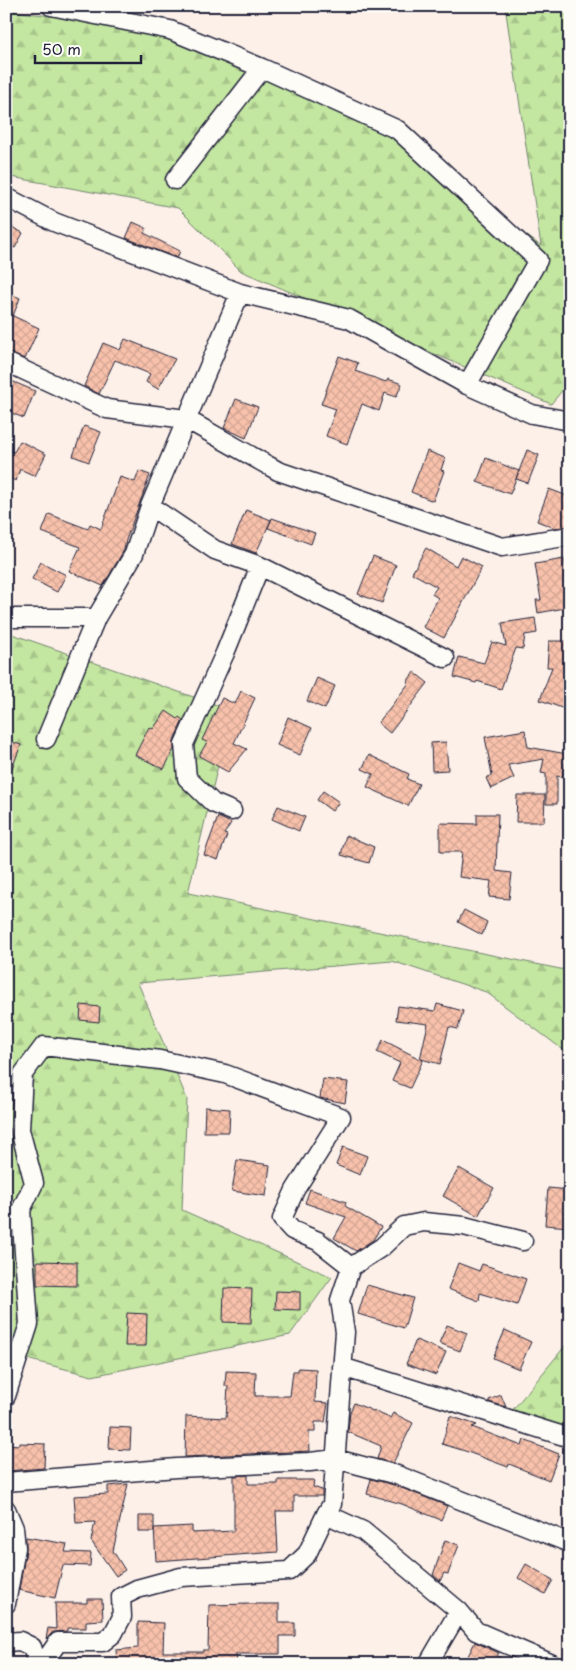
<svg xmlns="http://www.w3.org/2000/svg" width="576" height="1670" font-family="'Playpen Sans',sans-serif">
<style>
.forest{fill:url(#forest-firs);stroke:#72846e}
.building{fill:url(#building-cross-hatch);stroke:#22223b}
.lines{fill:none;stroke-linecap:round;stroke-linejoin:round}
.minor-casing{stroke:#22223b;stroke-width:21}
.minor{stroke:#fdfcf7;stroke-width:18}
</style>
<defs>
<pattern id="forest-firs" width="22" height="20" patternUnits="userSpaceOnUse" patternTransform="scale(1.25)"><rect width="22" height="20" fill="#c3e6a0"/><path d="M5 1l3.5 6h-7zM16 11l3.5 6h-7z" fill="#a7c58b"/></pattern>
<pattern id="building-cross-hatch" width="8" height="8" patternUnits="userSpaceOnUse" patternTransform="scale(1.25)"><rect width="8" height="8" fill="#f8c1ab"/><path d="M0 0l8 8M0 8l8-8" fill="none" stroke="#d4a694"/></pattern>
</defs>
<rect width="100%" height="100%" fill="#fcf0e8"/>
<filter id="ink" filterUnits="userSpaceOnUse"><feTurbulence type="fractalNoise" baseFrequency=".02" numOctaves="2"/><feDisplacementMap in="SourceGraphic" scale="10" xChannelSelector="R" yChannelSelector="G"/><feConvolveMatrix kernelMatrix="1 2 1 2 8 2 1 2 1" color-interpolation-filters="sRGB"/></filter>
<g filter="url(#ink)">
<path class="forest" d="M505 6H570V381L551 404 241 271 178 208 6 176V10L199 36 394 139 541 246Z
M6 632 231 710 188 893 570 971V1055L486 992 392 961 138 983 187 1099 182 1210 332 1277 290 1335 92 1376 19 1357 6 1383Z
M570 1340V1430L511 1412Z"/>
<path class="building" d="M133 222 146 228 144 233 180 251 177 258 126 238Z
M6 224 23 233 15 248 6 244Z
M6 292 20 298 13 316 39 328 25 359 6 352Z
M125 339 175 359 158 389 146 382 150 374 115 360 99 394 84 386 103 343 120 350Z
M339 356 358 363 355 371 386 382 388 379 402 384 396 397 385 393 379 411 362 404 347 444 326 436 336 409 321 404Z
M9 380 35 391 24 418 6 411V386Z
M236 399 258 407 246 438 224 428Z
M84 426 101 432 89 462 73 456Z
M20 441 46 454 35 476 20 469 16 481 6 477V449L14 452Z
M527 450 539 455 528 483 516 479Z
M427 451 445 458 441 470 444 471 433 501 411 492Z
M486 458 519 471 510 494 477 482Z
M139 471 150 475 126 540 124 550 103 586 69 571 80 547 42 532 49 514 88 529 90 524 101 529 120 477 135 482Z
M549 489 570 497V526L555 528 537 521Z
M246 510 271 520 256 553 232 544Z
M272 518 315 533 311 544 268 528Z
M426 548 456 566 461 556 482 567 444 638 423 627 438 598 432 594 437 587 412 573Z
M373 556 396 565 382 603 358 594Z
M564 559 567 575H570V607L538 613 536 600H541L535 564Z
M41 562 66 575 57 592 32 579Z
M535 618 537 633 525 635 523 649 516 648 501 689 477 681 476 683 454 677 459 657 484 663 492 642 506 646 502 623Z
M549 641H570V711L540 700 552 667H547Z
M414 672 428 683 390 733 378 723 409 683 407 682Z
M317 678 335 686 325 709 307 701Z
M241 691 255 698 234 743 247 749 228 772 199 756 207 742 202 740 222 698 235 704Z
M166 711 178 719 179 717 183 720 174 740V749L164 769 135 755 149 727 153 729Z
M288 717 312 728 300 755 277 745Z
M525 730 528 747 567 754 562 777 557 776V804H546V774L541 773 544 759 508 765 514 778 491 789 486 778 492 775 485 737Z
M6 740 21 745 7 781 6 780Z
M446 742 448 770 432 771 431 743Z
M369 755 409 774 407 779 419 784 408 806 367 787 373 774 362 769Z
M323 791 339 802 332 811 317 800Z
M517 795H545L544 822H516Z
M278 806 305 817 299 831 272 819Z
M477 814H498L496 871 512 873 509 899 489 897 491 881 459 877 462 852H440V823L477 824Z
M218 817 231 823 224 834 227 835 218 860 204 855Z
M346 835 374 847 369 863 341 855Z
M464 910 487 922 482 935 458 922Z
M437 1004 463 1011 458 1029 449 1027 440 1064 421 1059 423 1060 410 1088 392 1081 400 1063 377 1052 383 1040 420 1059 428 1024 396 1020 398 1006 435 1011Z
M81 1005 100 1007 99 1022 80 1020Z
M323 1079 348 1082 345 1103 320 1098Z
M205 1107 230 1109 229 1132H204Z
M343 1147 367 1156 360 1175 336 1165Z
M237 1160 270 1165 266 1196 232 1191Z
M459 1168 494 1188 478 1216 443 1196Z
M548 1188 570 1190V1227L545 1225Z
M310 1189 346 1202 345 1206 381 1227 373 1240 356 1251 334 1238 346 1217 305 1203Z
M37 1261 77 1262V1286L37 1285Z
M458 1263 479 1271 482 1264 526 1279 517 1305 480 1293 479 1301 448 1289Z
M367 1285 413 1298 404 1328 358 1314Z
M224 1288 252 1289 251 1323 223 1322Z
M276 1291 300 1292V1310L275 1309Z
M127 1313 147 1314 146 1346H125Z
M447 1325 467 1333 460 1351 439 1343Z
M505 1330 531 1342 519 1369 493 1358Z
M416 1340 446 1352 436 1375 406 1364Z
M298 1368 316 1369 315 1402 328 1403 325 1422H315V1432H309L310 1451 185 1457 186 1416 226 1418 228 1386H225L226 1371 256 1372 255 1396H290L293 1371H298Z
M501 1395 506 1407 489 1402V1400Z
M354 1403 390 1418 393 1413 413 1423 393 1463 377 1459 381 1446 348 1432 350 1412Z
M450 1416 477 1425 472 1427 522 1446 524 1440 559 1454 549 1480 509 1464 508 1467 465 1451 442 1444Z
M110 1427 131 1428 130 1450 109 1449Z
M20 1443 45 1444 44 1468 6 1471V1444L20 1445Z
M248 1475V1484H278V1480H314L313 1487 322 1490V1496H294V1511H276L278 1552 156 1561 154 1528 192 1526V1533L234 1531V1476Z
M371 1479 394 1485 447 1506 441 1520 402 1504 367 1494Z
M128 1484 113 1551 125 1570 116 1576 91 1541 95 1522 76 1523 74 1496 108 1494V1486Z
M139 1516H154V1532H139Z
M26 1537 67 1544 65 1552 91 1553 90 1566 63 1565 55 1598 19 1590 26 1550Z
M445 1540 459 1545 448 1574 444 1573 440 1581 433 1575Z
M526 1564 553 1580 545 1594 518 1578Z
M87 1599H102L103 1620 86 1621V1628H67V1631L53 1632 46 1639 48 1628 56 1629 55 1603H87Z
M249 1604H279V1623H295V1636H280V1654H236L237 1664H117L116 1650 138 1648V1622L164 1623 163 1652H203V1650H208L209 1605Z
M475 1642 499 1653 497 1656 511 1664H464Z"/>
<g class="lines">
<defs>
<path id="minor" d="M51 6 170 30 262 68 398 130 538 260 467 385
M175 180 262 68
M6 197 54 222 240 293 349 319 467 385 532 414 570 421
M6 362 107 409 186 419 278 471 502 547 570 536
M150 506 215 550 260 566 445 658
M6 618H96
M46 739 96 618 134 554 150 506 240 293
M232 811 213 803 187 778 184 744 225 653 260 566
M342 1367 570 1438
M6 1396 29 1324 21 1210 34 1183 20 1130 23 1074 44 1046 160 1060 225 1074 341 1117 295 1190 282 1219 292 1230 318 1241 351 1267
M6 1482 176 1468 310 1462 336 1459 397 1475 570 1543
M6 1509 14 1528 16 1548 6 1604
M326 1514 363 1531 459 1611 476 1631 552 1664
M6 1642 20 1641 32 1647 37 1663
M37 1664 49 1655 58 1642H103L113 1634 122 1617 121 1597 137 1589 181 1577 289 1571 307 1554 326 1514 332 1504 345 1332 340 1300 351 1267 382 1247 404 1226 424 1222 464 1226 523 1241
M428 1664 459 1611"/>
</defs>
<use href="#minor" class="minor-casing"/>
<use href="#minor" class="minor"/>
</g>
</g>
<rect width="576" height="1670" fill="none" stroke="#fdfcf7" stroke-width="25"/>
<rect x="12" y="12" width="551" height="1645" fill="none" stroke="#22223b" stroke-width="2" filter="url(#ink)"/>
<path d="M35 55v8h106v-8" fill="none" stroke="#22223b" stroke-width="2.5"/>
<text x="42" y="55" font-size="15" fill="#22223b" stroke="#fdfcf7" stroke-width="4" paint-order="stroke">50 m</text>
</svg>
